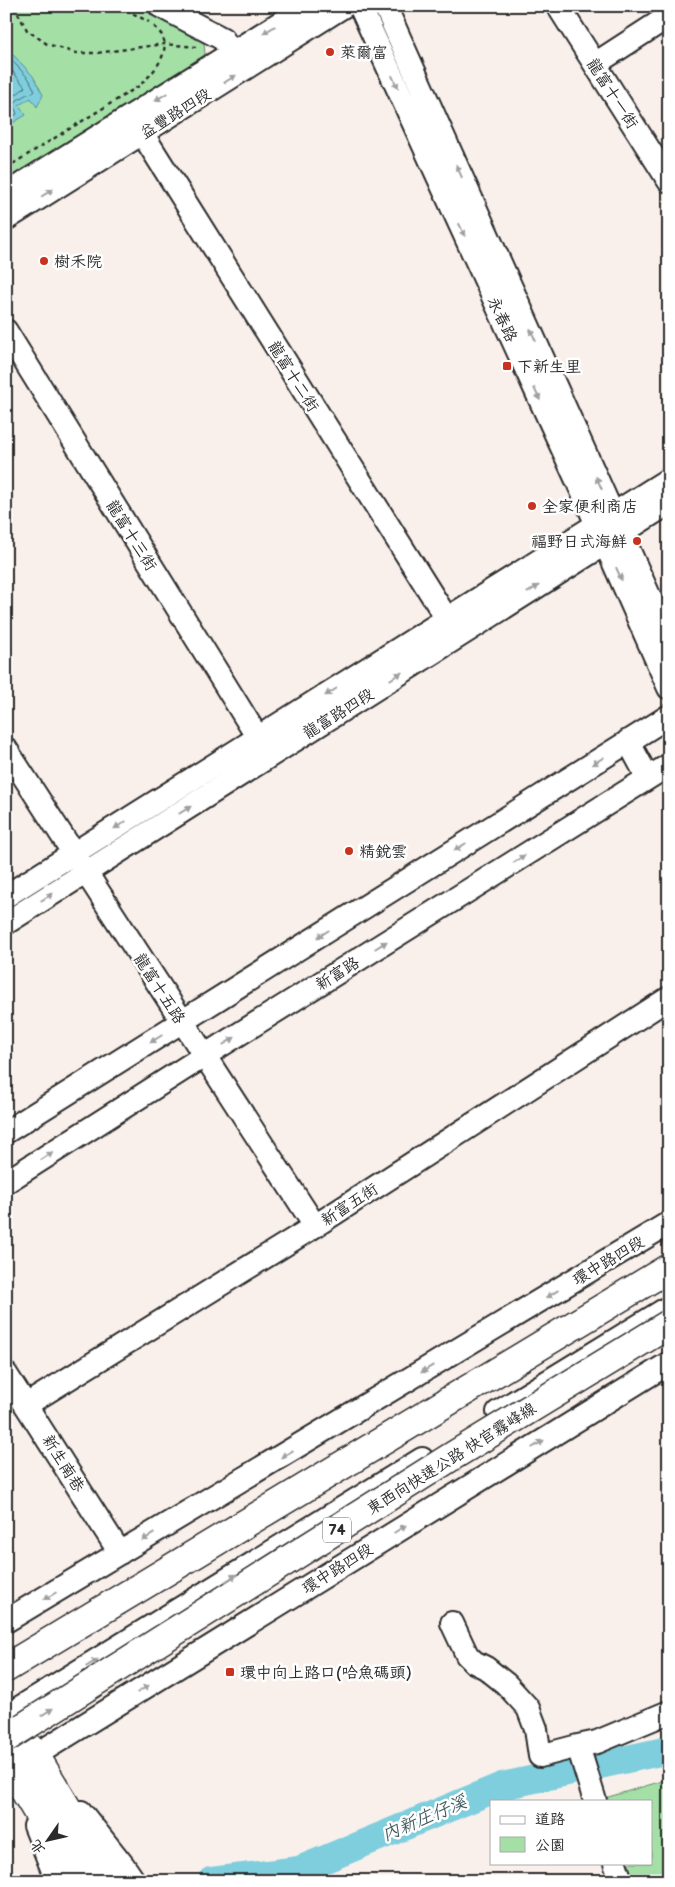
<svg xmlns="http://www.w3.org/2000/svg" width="675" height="1887" font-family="'Balsamiq Sans','LXGW WenKai TC',sans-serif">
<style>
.green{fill:#a4e0a6;stroke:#688668}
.water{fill:#7fcedd;stroke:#5d8d96}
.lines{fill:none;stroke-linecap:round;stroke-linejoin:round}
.shore{stroke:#4d6c72;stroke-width:1}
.river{stroke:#7fcedd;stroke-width:28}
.minor-casing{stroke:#2b2b2b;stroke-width:26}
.major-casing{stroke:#2b2b2b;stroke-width:31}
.highway-casing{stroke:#2b2b2b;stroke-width:31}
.path{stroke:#2b2b2b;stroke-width:2.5;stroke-dasharray:4 4;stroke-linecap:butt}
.minor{stroke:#fff;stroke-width:22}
.major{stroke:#fff;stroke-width:28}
.highway{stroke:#fff;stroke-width:28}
.highway-bridge-casing{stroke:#2b2b2b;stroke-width:31;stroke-linecap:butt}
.highway-bridge{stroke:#fff;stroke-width:28}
.oneway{fill:#a0a0a0}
.poi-dot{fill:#c8321e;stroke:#fff;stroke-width:2}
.labels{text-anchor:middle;stroke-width:5;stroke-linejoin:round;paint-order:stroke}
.shield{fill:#fff;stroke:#6b6b6b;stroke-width:1}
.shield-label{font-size:15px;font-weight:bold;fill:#2b2b2b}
.poi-label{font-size:16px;fill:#2b2b2b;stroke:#fff;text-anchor:start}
.street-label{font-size:16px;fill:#2b2b2b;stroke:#fff}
.water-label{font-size:18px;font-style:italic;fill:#445c60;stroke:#fff}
</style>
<rect width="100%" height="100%" fill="#faf0eb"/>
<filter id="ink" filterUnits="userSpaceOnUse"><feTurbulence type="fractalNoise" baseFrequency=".02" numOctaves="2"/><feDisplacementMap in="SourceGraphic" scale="10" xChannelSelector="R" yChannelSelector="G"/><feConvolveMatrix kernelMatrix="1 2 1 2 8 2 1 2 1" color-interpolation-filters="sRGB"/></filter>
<g filter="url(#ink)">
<path class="green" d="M6 6H141L199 36 204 42 205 55 201 60 6 180Z
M669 1779 667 1881H629L624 1863H651V1801H606L605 1798Z"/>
<path class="water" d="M6 47 33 76 43 95 37 107 31 98 19 105 26 115 6 127Z"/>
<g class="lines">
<path class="shore" d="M6 54 29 79 35 91 33 93 27 94 16 101 14 106 17 114 6 121
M6 63 25 87C17 96 6 96 9 112L6 114"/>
<path class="river" d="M211 1881 299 1870 502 1786 669 1750"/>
<defs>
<path id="minor" d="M160 6 223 39 232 53
M360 6 586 500 669 688
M385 6 669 640
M558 6 669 181
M595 64 669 16
M142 133 447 619
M6 194 307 6
M6 219 344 6
M6 331 258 738
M628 741 648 778
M6 749 315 1226
M6 896 669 479
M6 923 669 503
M6 1132 669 716
M6 1182 204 1056 669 765
M6 1374 120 1553
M26 1405 315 1226 669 998
M498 1412 669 1307
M6 1621 669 1223
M452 1623 467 1655 474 1662 486 1668 506 1684 528 1708 536 1729 540 1756 578 1746
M6 1716 422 1459
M21 1764 669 1363
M595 1801 578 1746 597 1742 669 1712
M81 1812 123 1865 134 1881
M35 1826 57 1881
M615 1863 621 1881"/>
<path id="major" d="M6 1720 35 1755 111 1881
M6 1760 79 1881"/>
<path id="highway" d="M6 1668 669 1268"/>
</defs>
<use href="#minor" class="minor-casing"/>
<use href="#major" class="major-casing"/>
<use href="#highway" class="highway-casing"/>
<path class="path" d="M14 6 27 30 47 44 76 53H97L164 44 196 47
M119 6 149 22
M6 168 139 86C151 75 170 56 163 37 161 33 156 28 153 25"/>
<use href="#minor" class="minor"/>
<use href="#major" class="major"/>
<use href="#highway" class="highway"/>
<defs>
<path id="highway-bridge" d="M6 1738 451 1457 669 1324"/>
</defs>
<use href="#highway-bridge" class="highway-bridge-casing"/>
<use href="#highway-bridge" class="highway-bridge"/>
</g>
<defs><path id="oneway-solid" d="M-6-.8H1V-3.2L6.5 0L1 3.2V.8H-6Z" transform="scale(1.25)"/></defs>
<g class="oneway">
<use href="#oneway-solid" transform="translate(269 30) rotate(148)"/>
<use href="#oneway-solid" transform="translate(230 79) rotate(-32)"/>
<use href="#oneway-solid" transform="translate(395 82) rotate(65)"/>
<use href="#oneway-solid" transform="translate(161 97) rotate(148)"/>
<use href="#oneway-solid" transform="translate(459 171) rotate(-114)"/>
<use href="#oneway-solid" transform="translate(47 193) rotate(-32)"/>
<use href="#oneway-solid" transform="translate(462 230) rotate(65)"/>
<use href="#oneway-solid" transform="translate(533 335) rotate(-114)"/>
<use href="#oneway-solid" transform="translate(537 394) rotate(65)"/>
<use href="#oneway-solid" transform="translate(599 483) rotate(-114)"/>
<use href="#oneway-solid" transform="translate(619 574) rotate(66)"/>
<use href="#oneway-solid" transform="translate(533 589) rotate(-32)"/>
<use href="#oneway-solid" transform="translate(396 676) rotate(-32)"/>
<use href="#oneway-solid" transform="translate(331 692) rotate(148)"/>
<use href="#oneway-solid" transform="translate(598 761) rotate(148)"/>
<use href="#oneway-solid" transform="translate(185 810) rotate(-32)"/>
<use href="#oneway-solid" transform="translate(120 825) rotate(148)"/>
<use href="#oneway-solid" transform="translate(460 847) rotate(148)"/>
<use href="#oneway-solid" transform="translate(519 859) rotate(-32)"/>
<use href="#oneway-solid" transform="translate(47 897) rotate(-32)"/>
<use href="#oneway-solid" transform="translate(323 934) rotate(148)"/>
<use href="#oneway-solid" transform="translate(381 945) rotate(-32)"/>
<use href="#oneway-solid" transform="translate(156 1039) rotate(148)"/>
<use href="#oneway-solid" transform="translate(229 1041) rotate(-32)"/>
<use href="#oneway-solid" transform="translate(47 1156) rotate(-33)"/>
<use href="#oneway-solid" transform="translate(552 1294) rotate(149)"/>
<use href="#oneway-solid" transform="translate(427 1369) rotate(149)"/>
<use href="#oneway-solid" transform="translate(538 1444) rotate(-32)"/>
<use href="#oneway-solid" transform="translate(287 1454) rotate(149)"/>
<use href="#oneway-solid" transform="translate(400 1529) rotate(-32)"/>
<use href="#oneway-solid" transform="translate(148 1537) rotate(149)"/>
<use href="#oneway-solid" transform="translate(231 1578) rotate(-32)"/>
<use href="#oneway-solid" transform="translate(50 1596) rotate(150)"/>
<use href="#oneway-solid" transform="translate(92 1663) rotate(-32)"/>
<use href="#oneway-solid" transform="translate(143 1689) rotate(-32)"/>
<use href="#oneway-solid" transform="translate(47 1712) rotate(-32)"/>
</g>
</g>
<g class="poi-dot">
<circle cx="330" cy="52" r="5"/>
<circle cx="44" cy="261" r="5"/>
<rect x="502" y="361" width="10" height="10" rx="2.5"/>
<circle cx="532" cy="506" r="5"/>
<circle cx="637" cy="541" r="5"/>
<circle cx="349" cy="851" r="5"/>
<rect x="225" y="1667" width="10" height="10" rx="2.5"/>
</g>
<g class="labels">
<rect class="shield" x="323" y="1517.5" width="28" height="25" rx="4"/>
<g class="shield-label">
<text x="337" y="1535">74</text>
</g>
<g class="poi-label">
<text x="340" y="58">萊爾富</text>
<text x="54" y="267">樹禾院</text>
<text x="517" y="372">下新生里</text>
<text x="542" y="512">全家便利商店</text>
<text x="627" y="547" text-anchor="end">福野日式海鮮</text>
<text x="359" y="857">精銳雲</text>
<text x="240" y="1678">環中向上路口(哈魚碼頭)</text>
</g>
<g class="street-label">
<text transform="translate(613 93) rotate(57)" y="6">龍富十一街</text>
<text transform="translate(175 113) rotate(-32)" y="6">益豐路四段</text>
<text transform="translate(503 319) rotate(65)" y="6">永春路</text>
<text transform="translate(294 376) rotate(58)" y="6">龍富十二街</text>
<text transform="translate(132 535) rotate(58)" y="6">龍富十三街</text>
<text transform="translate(338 713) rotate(-32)" y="6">龍富路四段</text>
<text transform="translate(337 973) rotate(-32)" y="6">新富路</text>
<text transform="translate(160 988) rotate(57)" y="6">龍富十五路</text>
<text transform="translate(349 1204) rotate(-33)" y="6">新富五街</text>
<text transform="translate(608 1260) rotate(-31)" y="6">環中路四段</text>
<text transform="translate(451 1458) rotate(-32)" y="6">東西向快速公路 快官霧峰線</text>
<text transform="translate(64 1463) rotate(58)" y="6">新生南巷</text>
<text transform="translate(337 1568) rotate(-32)" y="6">環中路四段</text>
</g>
<g class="water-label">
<text transform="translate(424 1818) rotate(-23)" y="6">內新庄仔溪</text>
</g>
</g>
<rect width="675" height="1887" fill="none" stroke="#fff" stroke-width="25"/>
<rect x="12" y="12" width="650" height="1862" fill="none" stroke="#2b2b2b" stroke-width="2" filter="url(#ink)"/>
<rect x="490" y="1800" width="162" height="65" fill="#ffffff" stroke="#aaaaaa"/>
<rect x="500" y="1816" width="25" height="8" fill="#ffffff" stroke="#aaaaaa"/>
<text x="535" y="1824" font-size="15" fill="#2b2b2b">道路</text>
<rect x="500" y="1837" width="25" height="15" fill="#a4e0a6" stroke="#aaaaaa"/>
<text x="535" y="1850" font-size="15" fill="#2b2b2b">公園</text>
<g transform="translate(48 1840) rotate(236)" stroke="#ffffff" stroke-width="4" paint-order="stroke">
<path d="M0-4L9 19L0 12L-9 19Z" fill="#2b2b2b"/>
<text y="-8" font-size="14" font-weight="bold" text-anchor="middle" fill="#2b2b2b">北</text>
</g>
</svg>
